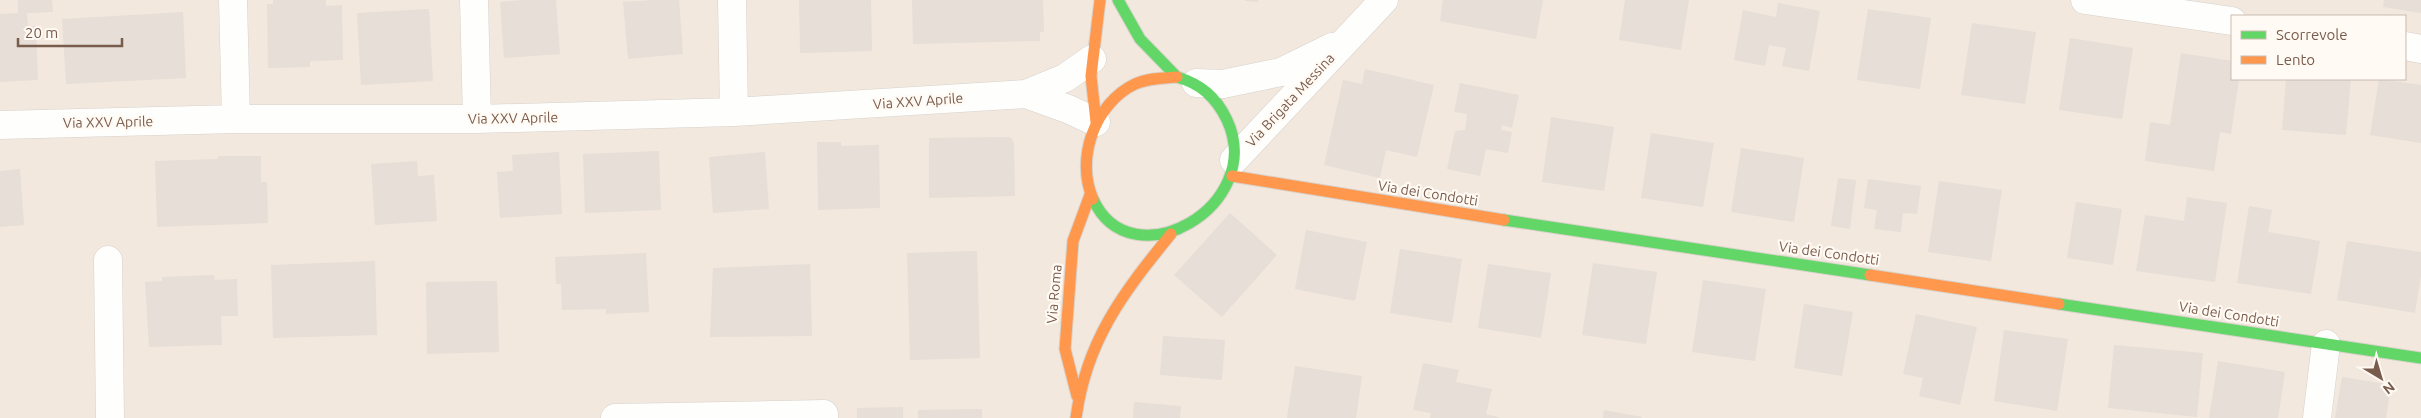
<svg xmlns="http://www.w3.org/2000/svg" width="2421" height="418" font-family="Ubuntu,sans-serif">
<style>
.residential{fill:#f2e8de;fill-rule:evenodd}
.building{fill:#e6ded7}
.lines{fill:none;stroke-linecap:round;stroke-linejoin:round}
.street-casing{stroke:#d7d1cb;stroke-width:29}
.fast-casing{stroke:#d9d2cb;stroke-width:13}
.slow-casing{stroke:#d9d2cb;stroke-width:13}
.street{stroke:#fefefd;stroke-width:28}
.fast{stroke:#63d668;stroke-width:11}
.slow{stroke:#ff974d;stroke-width:11}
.labels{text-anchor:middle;stroke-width:4.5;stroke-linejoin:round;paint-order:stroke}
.street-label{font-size:14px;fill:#7a5c4d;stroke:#fffaf3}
</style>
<rect width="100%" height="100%" fill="#f9f5f0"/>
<path class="residential" d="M0 0H2421V418H0ZM2232 16H2405V79H2232Z"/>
<path class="building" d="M18 0H52L53 12 27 13 28 26H36L38 80 0 82V14L18 13Z
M273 0H326V6L342 5 343 60 310 61V67L268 68 267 4H273Z
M522 0H556L560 54 504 58 500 2Z
M653 0H679L683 54 628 59 623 2Z
M799 0H871L872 51 800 53Z
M912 0H1043L1044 32H1040V41L913 44Z
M1245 0H1258V2L1245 1Z
M1443 0H1543L1536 39 1440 21Z
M1625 0H1689L1681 50 1619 40Z
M2384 0H2421V13L2383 7Z
M1778 3 1820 11 1809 71 1782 66 1786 48 1769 45 1765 66 1734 60 1743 10 1776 17Z
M429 9 433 81 361 85 357 13Z
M1868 9 1931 18 1920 89 1857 80Z
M183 12 186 78 66 84 62 19Z
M1972 23 2036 32 2025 104 1961 95Z
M2070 38 2133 48 2122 119 2059 110Z
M2181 53 2232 61V79H2239L2231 134 2220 132 2214 171 2145 161 2150 122 2170 125Z
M1365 69 1434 85 1417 157 1386 150 1380 178 1324 165 1343 80 1362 84Z
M2286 79H2351L2346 135 2282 130Z
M2379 79 2421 85V143L2370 135Z
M1460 83 1519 95 1512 128 1502 125 1501 130 1512 132 1508 153 1486 149 1480 176 1447 169 1455 131 1465 130 1467 114 1454 112Z
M1551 117 1614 127 1604 191 1542 182Z
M1651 133 1714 143 1703 207 1641 198Z
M1007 137 1012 138 1014 144 1015 196 929 198V138Z
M817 142H841V146L879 145 880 208 818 210Z
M1741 148 1804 158 1794 222 1731 212Z
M659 151 661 210 585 213 583 154Z
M559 152 562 214 500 218 497 172 513 171 512 155Z
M765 152 769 209 713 213 709 157Z
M218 156H261V182H267L268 223 157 227 155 161 218 159Z
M417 161 418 176 434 175 437 221 375 225 371 164Z
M20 169 24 225 0 227V171Z
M1838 178 1856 180 1850 229 1831 226Z
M1868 179 1921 186 1917 214 1903 213 1901 232 1874 229 1877 210 1864 208Z
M1939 181 2002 190 1991 261 1928 252Z
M2187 197 2227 203 2215 282 2136 271 2145 215 2184 221Z
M2076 202 2122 209 2113 265 2067 258Z
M2249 206 2272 210 2268 232 2320 241 2311 294 2237 283Z
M1230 213 1277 255 1222 317 1174 275Z
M1306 230 1367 242 1355 301 1295 289Z
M2347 241 2421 252V276L2415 313 2337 300Z
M1400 249 1462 259 1452 323 1390 313Z
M977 251 980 358 910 360 907 253Z
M646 253 649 312 606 314V309L562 310 561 284H556L555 257Z
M375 261 377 335 273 338 271 265Z
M1593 263 1657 272 1646 344 1582 335Z
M810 264 812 336 710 337 713 268Z
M1488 264 1551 273 1541 338 1478 328Z
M214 275 215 280 237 279 238 316H221L222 345 149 347 145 282 162 281V277Z
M1703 280 1766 289 1755 361 1692 352Z
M497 281 499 352 427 354 426 282Z
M1804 304 1853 312 1842 376 1794 368Z
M1916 314 1977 327 1960 405 1919 396 1923 378 1903 374Z
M2004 330 2068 339 2057 411 1994 401Z
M1163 336 1225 340 1222 380 1160 375Z
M2114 345 2203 353 2197 417 2108 408Z
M2218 361 2285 372 2278 418H2209Z
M1423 363 1459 370 1456 382 1492 389 1486 414 1501 418H1430L1431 413 1413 410Z
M1295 366 1362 376 1356 418H1287Z
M2342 377 2391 385 2386 418H2335Z
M1134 402 1181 406 1180 418H1133Z
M903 407V418H857V408Z
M982 409V418H918V410Z
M1604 410 1642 417V418H1603Z"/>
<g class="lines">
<defs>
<path id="street" d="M233 0 236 119
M474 0 477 119
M732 0 734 112
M2085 0 2232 21
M2405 46 2421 49
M1196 83 1223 84 1281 72 1332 47
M1026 94 1068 109 1096 122
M0 125 236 119H477L734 112 1026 94 1065 78 1092 59
M1234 160 1384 0
M108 260 110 418
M615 418 824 414V418
M2317 418 2326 344"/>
<path id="fast" d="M1118 0 1140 39 1177 77
M1093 199C1131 283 1267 206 1227 120 1216 97 1201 84 1177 77
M1504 220 1870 275
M2059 304 2421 358"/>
<path id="slow" d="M1096 122 1091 76 1100 0
M1232 176 1504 220
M1093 199C1075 159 1095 103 1135 84 1148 78 1163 78 1177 77
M1870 275 2059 304
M1077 396 1065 349 1073 241 1090 195
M1076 418C1086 341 1123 293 1171 234"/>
</defs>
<use href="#street" class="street-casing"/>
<use href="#fast" class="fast-casing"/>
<use href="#slow" class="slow-casing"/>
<use href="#street" class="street"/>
<use href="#fast" class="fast"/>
<use href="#slow" class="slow"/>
</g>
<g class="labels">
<g class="street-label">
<text transform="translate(1290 100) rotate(-47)" y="5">Via Brigata Messina</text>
<text transform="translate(918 101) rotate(-4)" y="5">Via XXV Aprile</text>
<text transform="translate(513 118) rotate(-1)" y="5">Via XXV Aprile</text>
<text transform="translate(108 122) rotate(-1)" y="5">Via XXV Aprile</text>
<text transform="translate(1428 193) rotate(9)" y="5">Via dei Condotti</text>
<text transform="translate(1829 253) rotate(8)" y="5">Via dei Condotti</text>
<text transform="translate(1054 294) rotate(-85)" y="5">Via Roma</text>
<text transform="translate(2229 314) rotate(9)" y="5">Via dei Condotti</text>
</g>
</g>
<rect x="2231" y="15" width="175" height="65" fill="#fffaf3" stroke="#cabbb1"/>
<rect x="2241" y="31" width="25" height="8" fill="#63d668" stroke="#cabbb1"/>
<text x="2276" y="40" font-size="15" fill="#7a5c4d">Scorrevole</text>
<rect x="2241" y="56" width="25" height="8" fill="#ff974d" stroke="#cabbb1"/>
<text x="2276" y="65" font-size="15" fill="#7a5c4d">Lento</text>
<g transform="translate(2381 378) rotate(142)" stroke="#fffaf3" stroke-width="4" paint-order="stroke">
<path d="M0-4L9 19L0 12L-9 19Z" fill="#7a5c4d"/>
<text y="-8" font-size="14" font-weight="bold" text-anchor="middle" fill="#7a5c4d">N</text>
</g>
<path d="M18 38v8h104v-8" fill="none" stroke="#7a5c4d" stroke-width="2.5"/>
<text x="25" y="38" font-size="15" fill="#7a5c4d" stroke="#fffaf3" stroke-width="4" paint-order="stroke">20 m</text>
</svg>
